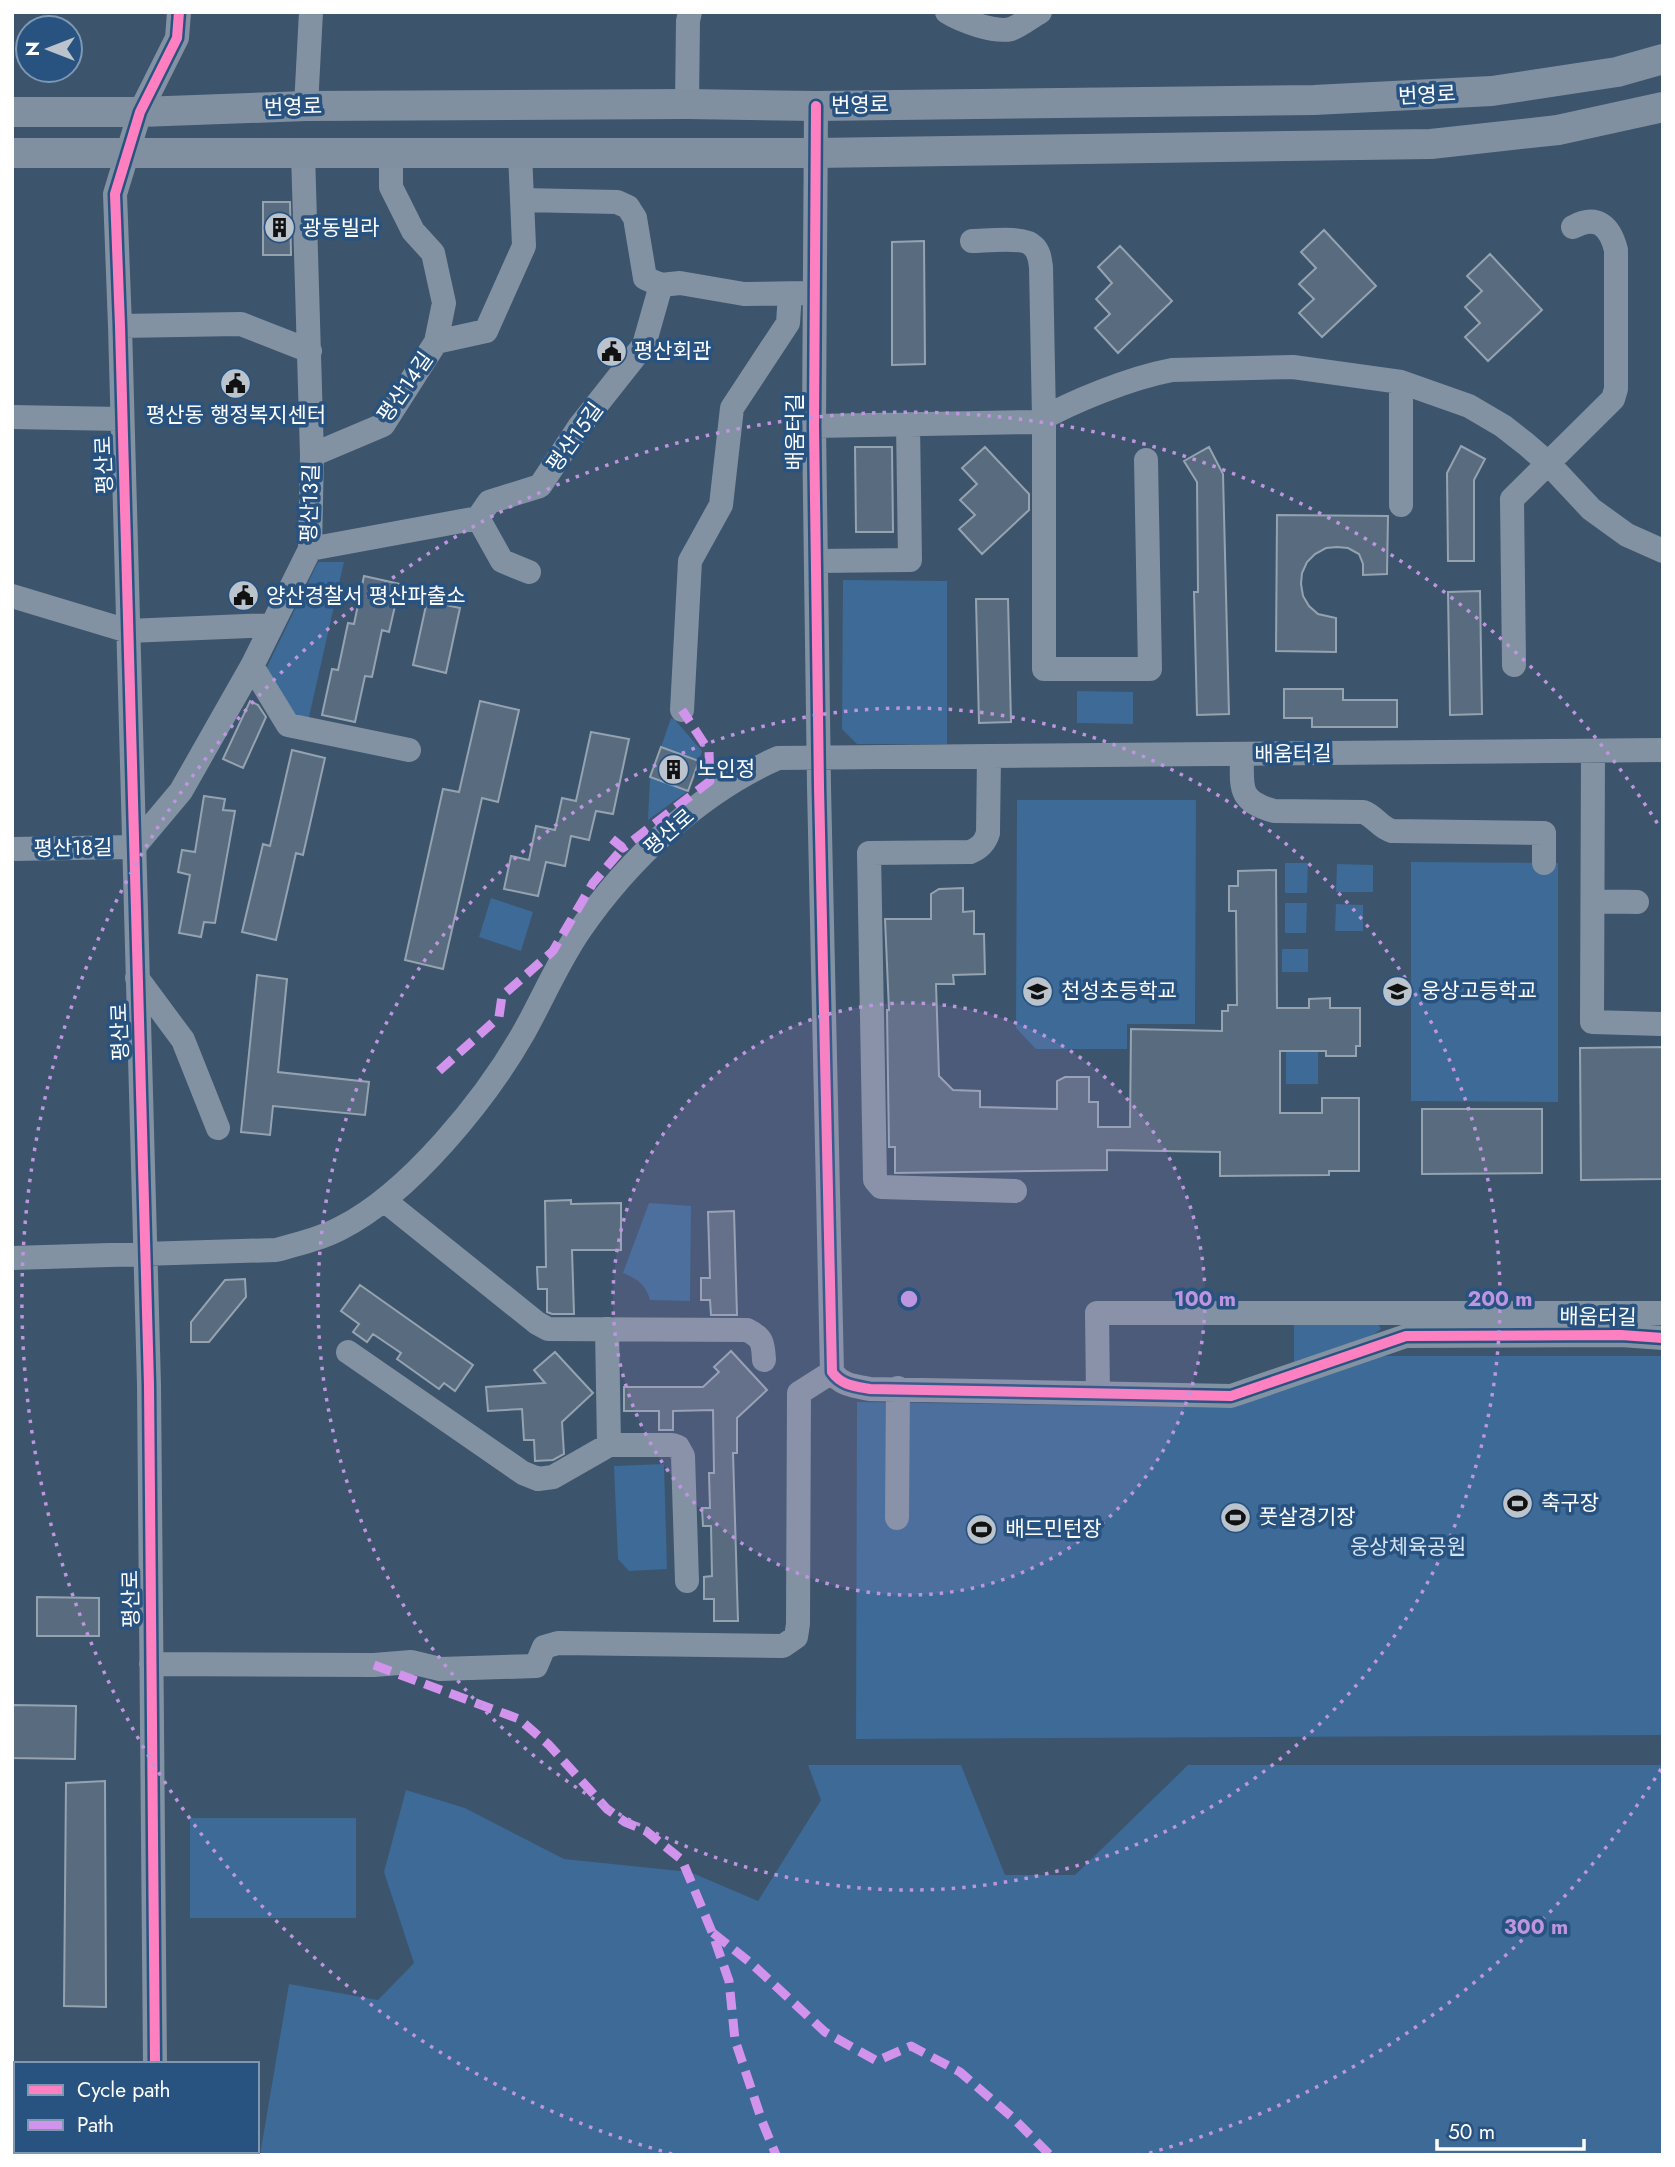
<svg xmlns="http://www.w3.org/2000/svg" width="1675" height="2167" font-family="Jost,'Noto Sans KR',sans-serif">
<style>
.green{fill:#3d6a96}
.building{fill:#596c7f;stroke:#95a3b1;stroke-width:2}
.lines{fill:none;stroke-linecap:round;stroke-linejoin:round}
.minor{stroke:#8292a2;stroke-width:24}
.major{stroke:#8090a1;stroke-width:30}
.quiet{stroke:#d193ec;stroke-width:9;stroke-dasharray:18 9;stroke-linecap:butt}
.cycleway-casing{stroke:#285380;stroke-width:15}
.cycleway{stroke:#ff80c0;stroke-width:10}
.ring{fill:none;stroke:#bd96df;stroke-width:3.5;stroke-dasharray:3.5 7}
.labels{text-anchor:middle;stroke-width:7;stroke-linejoin:round;paint-order:stroke}
.street-label{font-size:21px;fill:#fff;stroke:#285380}
.poi-label{font-size:21px;fill:#fff;stroke:#285380;text-anchor:start}
.park-label{font-size:21px;fill:#d2e4f4;stroke:#285380}
.centre{fill:#bd96df;stroke:#285380;stroke-width:3.5}
.ring-label{font-size:21px;text-anchor:middle;font-weight:bold;fill:#bd96df;stroke:#285380;stroke-width:7;stroke-linejoin:round;paint-order:stroke}
</style>
<rect width="100%" height="100%" fill="#3c546c"/>
<path class="green" d="M318 562H344L307 726 289 721 267 667Z
M843 580 947 581V744H857L842 729Z
M1077 691 1133 692V724L1077 723Z
M671 718 675 720 702 751 699 761 661 747Z
M650 777 688 791 648 820Z
M1017 800H1196L1195 1024H1127V1049H1036L1016 1028Z
M1411 862 1558 863V1102L1411 1101Z
M1285 863H1308L1307 893H1285Z
M1337 864 1373 865V892H1336Z
M491 898 533 912 521 951 479 937Z
M1285 903H1307L1306 933H1285Z
M1336 904 1363 905V931H1335Z
M1282 949H1308V972H1282Z
M1286 1052H1318V1084H1286Z
M649 1203 691 1206 690 1301 650 1300C646 1285 638 1279 623 1273Z
M1294 1323 1378 1324 1381 1329 1373 1335 1294 1363Z
M1377 1356H1663V1735L856 1739 857 1402 1233 1408Z
M664 1464 667 1569 629 1571 618 1559 614 1466Z
M808 1765H961L1005 1875H1075L1188 1765H1663V2155H260L289 1984 378 2000 414 1963 384 1872 406 1790 465 1808 564 1859 690 1872 758 1901 821 1800Z
M190 1818H356V1918H190Z"/>
<path class="building" d="M263 202H290L291 255H263Z
M1324 230 1376 286 1322 337 1299 313 1314 299 1299 284 1316 268 1301 252Z
M924 241 925 364 892 365V242Z
M1120 246 1172 301 1118 353 1095 328 1110 314 1096 299 1112 283 1098 267Z
M1490 254 1542 310 1488 361 1465 337 1480 323 1465 307 1482 291 1467 276Z
M1461 446 1485 459 1474 480V561H1448L1447 473Z
M855 447H892L893 532H856Z
M985 447 1029 494V510L982 554 959 529 975 515 960 500 977 484 962 468Z
M1209 447 1223 474 1229 714 1197 715 1194 592H1198L1197 482 1184 461Z
M1277 515 1388 516 1387 574 1363 575V564L1359 554 1348 548 1337 547 1326 548 1315 554 1307 562 1302 573 1301 584 1303 596 1309 606 1318 614 1336 618V652L1276 651Z
M364 576 400 584 389 632 382 630 372 677 365 676 355 722 322 715 332 669 338 670 348 623 354 624Z
M1480 591 1482 714 1450 715 1448 592Z
M976 599H1008L1011 722 979 723Z
M427 601 460 608 446 673 413 665Z
M1284 689H1343V700H1397V727H1312V718H1284Z
M250 701 258 705 266 717 243 768 223 759Z
M480 701 519 710 498 802 482 798 443 969 405 960 443 789 459 792Z
M591 732 629 739 613 814 596 811 589 840 571 836 565 866 546 862 538 896 504 889 511 856 529 860 536 826 555 830 562 798 576 801Z
M661 747 699 761 688 791 650 777Z
M292 750 325 758 303 855 296 853 276 940 242 932 263 844 270 846Z
M204 796 225 799 223 810 235 811 215 923 204 922 201 937 179 933 190 875 178 872 182 850 195 852Z
M1276 870 1277 1008H1309V999L1330 998V1008H1360V1046H1356V1056H1326V1051H1280V1113H1322V1098H1359V1171H1329V1175L1220 1176V1152L1107 1150V1170L895 1173V1147H889L887 1010H889L885 919H931V894L939 889 963 888V912L974 911V934H984L985 974 953 975 954 984H936L939 1076 953 1090 980 1091V1107L1057 1109V1081L1065 1077H1089V1102H1098V1127H1130L1131 1029 1222 1031V1011H1228V1005H1237L1236 911H1229V886H1238V871Z
M257 975 287 979 278 1072 369 1082 365 1115 273 1106 270 1135 241 1132Z
M1663 1047V1179L1581 1180 1580 1048Z
M1422 1109H1542V1173L1422 1174Z
M571 1200V1204L621 1203V1250H572L574 1314H552L547 1312V1289H538L537 1267H546L545 1201Z
M734 1211 737 1315H711L710 1300H701V1278H710L708 1212Z
M245 1279 246 1297 209 1342H191V1322L225 1280Z
M360 1285 473 1365 455 1391 444 1383 439 1389 397 1359 401 1353 373 1334 367 1342 353 1332 359 1324 341 1311Z
M731 1351 767 1390 737 1418V1453H733L738 1621H714V1599H704V1577L712 1576 711 1526H703L702 1508H710L709 1473H714L713 1410 673 1411V1430H659V1411H624V1387H703L719 1372 714 1367Z
M555 1352 593 1393 562 1422 564 1454 553 1460 535 1461 534 1440H524L522 1409 488 1411 486 1387 545 1383 534 1370Z
M37 1597 99 1598V1636H37Z
M12 1705 76 1706 75 1759 12 1758Z
M105 1781 106 2007 64 2006 66 1783Z"/>
<g class="lines">
<path class="minor" d="M947 12C961 21 995 33 1011 29 1020 26 1031 17 1040 12
M687 104 688 21 690 12
M306 106 311 12
M816 106 814 426 819 787 832 1372C841 1385 854 1386 870 1389L1231 1396 1406 1336 1621 1335 1663 1338
M391 153V187L413 231 433 253 444 303 436 342
M522 200 617 202 628 207 635 218 645 278 661 285 680 283 744 294 804 293
M972 241C986 241 1024 236 1033 246 1039 251 1040 259 1041 267L1044 418V669H1150L1146 460
M120 326 241 324 310 351
M1401 382V505
M12 417 121 419
M814 426 1036 422C1073 401 1130 378 1172 370L1293 367 1401 382 1469 406 1503 426 1526 444 1548 463 1591 509 1627 535 1663 551
M312 455 383 425 436 342 486 331 524 246 520 153
M478 518 502 561 529 572
M310 549 478 518 489 502 540 486 579 427 644 345 661 285
M816 561 910 560 908 424
M12 596 128 631 271 625
M1514 665 1512 499 1613 399 1616 389V250C1610 226 1597 214 1573 227
M252 666 288 725 409 750
M682 710 690 561 721 505 732 408 788 323 790 294
M1593 751 1592 1022 1661 1024
M1242 754C1242 787 1237 801 1274 811L1363 812C1375 816 1380 828 1392 831L1544 833V863
M989 756 988 833C985 843 980 848 970 852L869 853 875 1180 881 1187 1015 1191
M12 849 134 847 181 791 252 666 310 549 312 455 303 153
M1593 901 1637 902
M137 978 183 1040 218 1128
M385 1201 537 1323 548 1329 747 1330C763 1338 763 1343 764 1360
M12 1258 276 1250C298 1244 320 1239 341 1228 410 1193 486 1099 524 1032 543 998 558 962 580 930 628 860 700 792 778 758L1663 750
M607 1329 609 1445H672L678 1447 683 1456 687 1581
M348 1352 523 1473 538 1479 553 1477 609 1445
M1098 1393 1097 1313H1663
M897 1518 898 1388
M151 1664 374 1665 411 1662 440 1669 536 1666 544 1647 558 1643 783 1646 796 1637 798 1624 799 1393 832 1372
M155 2064 149 1385 120 326 115 194 140 112 177 38 179 12
M156 2151V2155"/>
<path class="major" d="M12 112H140L306 106 687 104 816 106 1314 100 1492 91 1617 72 1663 59
M12 153H815L1431 144 1558 130 1663 107"/>
<path class="quiet" d="M612 839 623 848 710 781 709 751 682 710
M439 1071 499 1017 502 996 553 951 593 883 623 848
M374 1665 519 1719 549 1745 607 1809 625 1822 646 1831 682 1860 712 1932 729 1981 735 2040 762 2121 776 2155
M713 1933 752 1964 825 2032 877 2061 911 2046 960 2072 1012 2117 1050 2155"/>
<defs>
<path id="cycleway" d="M816 106 814 426 819 787 832 1372C841 1385 854 1386 870 1389L1231 1396 1406 1336 1621 1335 1663 1338
M155 2064 149 1385 120 326 115 194 140 112 177 38 179 12"/>
</defs>
<use href="#cycleway" class="cycleway-casing"/>
<use href="#cycleway" class="cycleway"/>
</g>
<circle cx="909" cy="1299" r="296" fill="#bd96df" fill-opacity=".12"/>
<g class="ring">
<circle cx="909" cy="1299" r="296"/>
<circle cx="909" cy="1299" r="591"/>
<path d="M1661 1769A887 887 0 0 1 1146 2154M672 2154A887 887 0 1 1 1661 829"/>
</g>
<defs>
<symbol id="building-disc" viewBox="-11 -11 22 22"><circle r="9.5" fill="#bbc3cc" stroke="#285380"/><path d="M-4-6H4V6H1V3H-1V6H-4ZM-2.5-4.3h1.7v1.8h-1.7ZM.8-4.3h1.7v1.8H.8ZM-2.5-1h1.7V.8h-1.7ZM.8-1h1.7V.8H.8Z" fill="#111"/></symbol>
<symbol id="civic-disc" viewBox="-11 -11 22 22"><circle r="9.5" fill="#bbc3cc" stroke="#285380"/><path d="M-.6-6.5H3V-4.5H.6V-3L4-1V1h2V6H-6V1h2V-1L-.6-3ZM-1.2 2.5V6h2.4V2.5Z" fill="#111"/></symbol>
<symbol id="school-disc" viewBox="-11 -11 22 22"><circle r="9.5" fill="#bbc3cc" stroke="#285380"/><path d="M0-5L7-2L0 1L-7-2ZM-4 1L0 2.5L4 1V4Q0 6-4 4Z" fill="#111"/></symbol>
<symbol id="stadium-disc" viewBox="-11 -11 22 22"><circle r="9.5" fill="#bbc3cc" stroke="#285380"/><path d="M0-5a6.5 5 0 1 0 0 10a6.5 5 0 1 0 0-10ZM-3.5-1.8h7v3.6h-7Z" fill="#111"/></symbol>
</defs>
<g fill-rule="evenodd">
<use href="#building-disc" x="262" y="210" width="35" height="35"/>
<use href="#civic-disc" x="594" y="334" width="35" height="35"/>
<use href="#civic-disc" x="218" y="366" width="35" height="35"/>
<use href="#civic-disc" x="226" y="578" width="35" height="35"/>
<use href="#building-disc" x="656" y="752" width="35" height="35"/>
<use href="#school-disc" x="1020" y="974" width="35" height="35"/>
<use href="#school-disc" x="1380" y="974" width="35" height="35"/>
<use href="#stadium-disc" x="1500" y="1486" width="35" height="35"/>
<use href="#stadium-disc" x="1218" y="1500" width="35" height="35"/>
<use href="#stadium-disc" x="964" y="1512" width="35" height="35"/>
</g>
<g class="labels">
<g class="street-label">
<text transform="translate(1427 95) rotate(-3)" y="7">번영로</text>
<text transform="translate(860 105) rotate(-1)" y="7">번영로</text>
<text transform="translate(293 107) rotate(-2)" y="7">번영로</text>
<text transform="translate(405 387) rotate(-55)" y="7">평산14길</text>
<text transform="translate(795 432) rotate(-90)" y="7">배움터길</text>
<text transform="translate(575 437) rotate(-54)" y="7">평산15길</text>
<text transform="translate(104 465) rotate(-92)" y="7">평산로</text>
<text transform="translate(310 503) rotate(-88)" y="7">평산13길</text>
<text transform="translate(1293 754) rotate(-1)" y="7">배움터길</text>
<text transform="translate(669 832) rotate(-41)" y="7">평산로</text>
<text transform="translate(73 848) rotate(-1)" y="7">평산18길</text>
<text transform="translate(120 1032) rotate(-92)" y="7">평산로</text>
<text transform="translate(1598 1317) rotate(1)" y="7">배움터길</text>
<text transform="translate(131 1599) rotate(-91)" y="7">평산로</text>
</g>
<g class="poi-label">
<text x="302" y="235">광동빌라</text>
<text x="634" y="358">평산회관</text>
<text x="236" y="422" text-anchor="middle">평산동 행정복지센터</text>
<text x="266" y="603">양산경찰서 평산파출소</text>
<text x="697" y="776">노인정</text>
<text x="1061" y="998">천성초등학교</text>
<text x="1421" y="998">웅상고등학교</text>
<text x="1541" y="1510">축구장</text>
<text x="1259" y="1524">풋살경기장</text>
<text x="1005" y="1536">배드민턴장</text>
</g>
<g class="park-label">
<text x="1408" y="1554">웅상체육공원</text>
</g>
</g>
<circle cx="909" cy="1299" r="10" class="centre"/>
<g class="ring-label">
<text x="1205" y="1306">100 m</text>
<text x="1500" y="1306">200 m</text>
<text x="1536" y="1934">300 m</text>
</g>
<rect width="1675" height="2167" fill="none" stroke="#ffffff" stroke-width="28"/>
<rect x="14" y="2062" width="245" height="91" fill="#285380" stroke="#7e98b3" stroke-width="2"/>
<rect x="28" y="2085" width="35" height="10" fill="#ff80c0" stroke="#7e98b3" stroke-width="2"/>
<text x="77" y="2097" font-size="21" fill="#ffffff">Cycle path</text>
<rect x="28" y="2120" width="35" height="10" fill="#d193ec" stroke="#7e98b3" stroke-width="2"/>
<text x="77" y="2132" font-size="21" fill="#ffffff">Path</text>
<g transform="translate(49 49) rotate(270)"><circle r="33" fill="#285380" stroke="#7e98b3" stroke-width="2"/>
<path d="M0-5L12 26L0 18L-12 26Z" fill="#bbc3cc"/>
<text y="-10" font-size="19" font-weight="bold" text-anchor="middle" fill="#ffffff">N</text>
</g>
<path d="M1437 2139v10h147v-10" fill="none" stroke="#ffffff" stroke-width="3.5"/>
<text x="1448" y="2139" font-size="21" fill="#ffffff" stroke="#285380" stroke-width="5" paint-order="stroke">50 m</text>
</svg>
